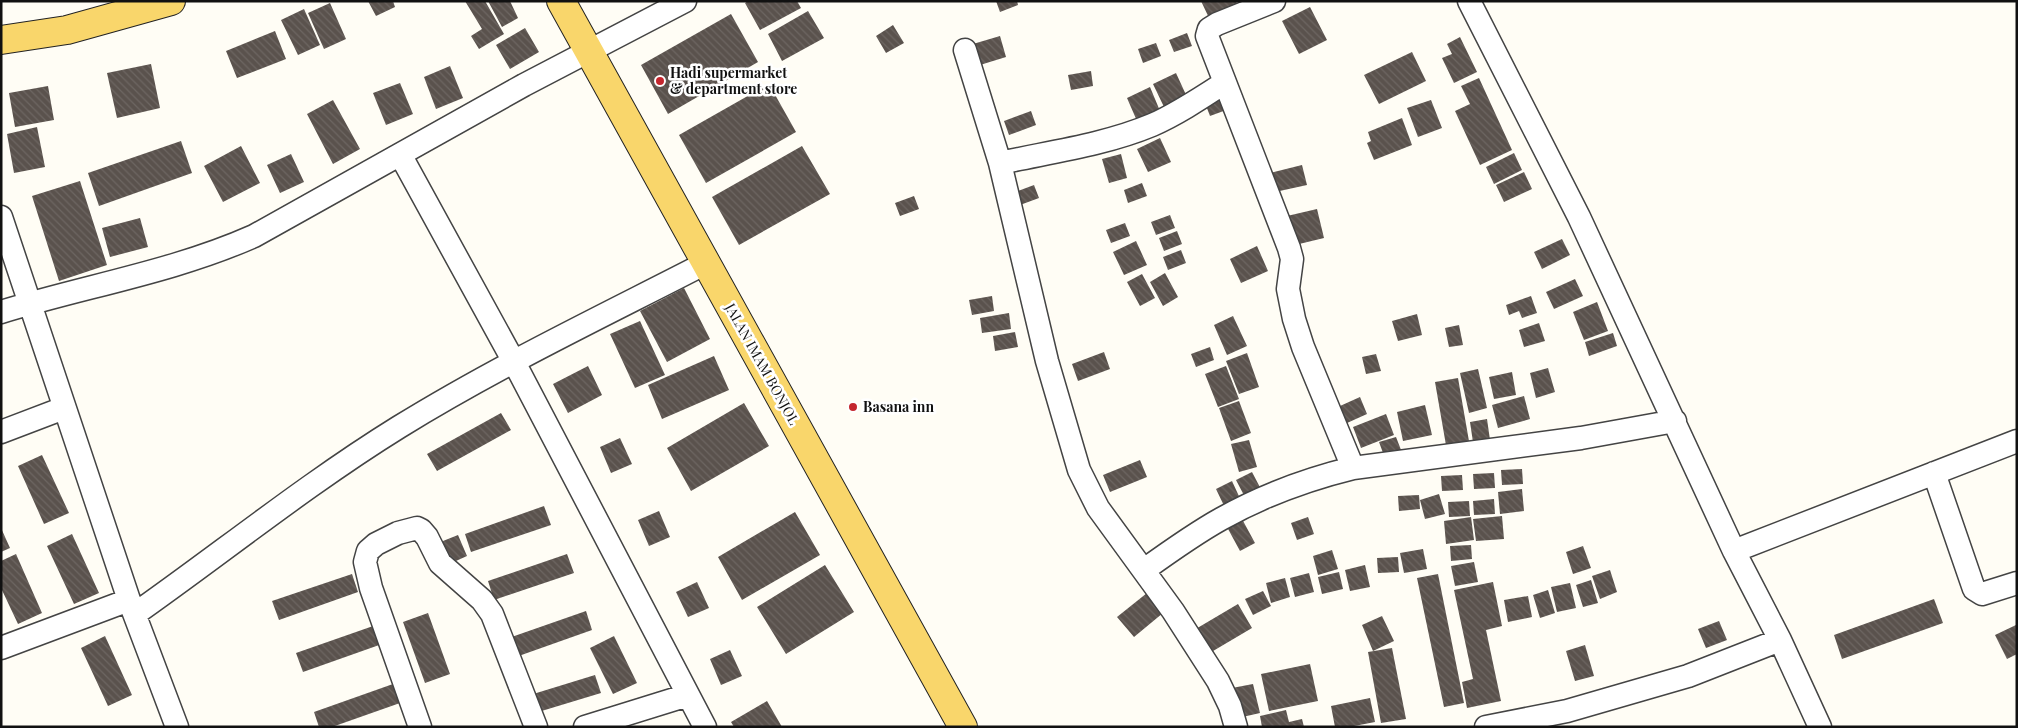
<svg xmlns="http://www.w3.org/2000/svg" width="2018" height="728" font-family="'Playfair Display',serif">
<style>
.building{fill:url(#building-back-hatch)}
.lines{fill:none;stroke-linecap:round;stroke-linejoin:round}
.minor-casing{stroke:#444;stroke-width:25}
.major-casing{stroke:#222;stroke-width:30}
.minor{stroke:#fff;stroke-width:22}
.major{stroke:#f9d66b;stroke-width:28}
.poi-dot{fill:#c4262e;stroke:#fff;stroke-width:2}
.labels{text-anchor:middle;stroke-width:5;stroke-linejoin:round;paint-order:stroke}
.poi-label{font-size:14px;font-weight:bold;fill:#111;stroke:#fff;text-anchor:start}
.street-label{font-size:14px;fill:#111;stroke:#fff}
</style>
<defs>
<pattern id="building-back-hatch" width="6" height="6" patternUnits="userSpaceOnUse" patternTransform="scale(1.25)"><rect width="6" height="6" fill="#5a524d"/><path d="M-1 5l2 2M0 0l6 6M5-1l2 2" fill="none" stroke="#6d6662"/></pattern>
</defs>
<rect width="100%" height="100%" fill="#fffdf5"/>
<path class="building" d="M368 1H393L395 7 376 16Z
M465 1H485L504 34 479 49 471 36 482 29Z
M488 1H510L518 18 502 27Z
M748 1H797L801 8 760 30 745 3Z
M996 1H1017L1018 5 1000 12Z
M1201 1H1236L1238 6 1210 20Z
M330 3 346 39 324 49 308 13Z
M1310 7 1327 40 1299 54 1282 21Z
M304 9 320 45 298 55 281 20Z
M808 11 824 38 782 61 768 34Z
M731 14 758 62 668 114 641 65Z
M893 25 904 43 886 53 876 36Z
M525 28 539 52 510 69 496 45Z
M275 31 286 59 237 78 226 51Z
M1187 33 1192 46 1174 52 1169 40Z
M1000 36 1006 57 980 65 973 44Z
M1460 37 1477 72 1454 83 1442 58 1452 54 1447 44Z
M1156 43 1161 56 1143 63 1138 49Z
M1412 52 1426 81 1379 104 1364 75Z
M151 64 160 108 117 118 107 73Z
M450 66 463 98 436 109 424 77Z
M1091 71 1093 86 1071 90 1068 75Z
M1176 73 1187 97 1164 107 1153 84Z
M1479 78 1512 150 1480 165 1455 111 1470 104 1461 86Z
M400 83 413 114 386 125 373 93Z
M769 84 796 132 706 183 679 135Z
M48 86 54 120 15 127 9 93Z
M1150 87 1160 111 1137 121 1127 98Z
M1224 96 1229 109 1210 116 1205 103Z
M333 100 360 149 333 164 307 114Z
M1431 100 1442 128 1418 137 1407 108Z
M1031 111 1036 125 1009 135 1004 121Z
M1402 118 1412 145 1374 160 1367 143 1371 141 1368 132Z
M37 127 45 167 14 173 7 134Z
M1160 138 1171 162 1148 172 1137 149Z
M181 141 192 173 99 206 88 173Z
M241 146 260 183 223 202 204 166Z
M802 146 830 194 739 245 712 197Z
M1514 153 1522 170 1494 184 1486 167Z
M291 154 304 182 280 193 267 165Z
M1121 154 1127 178 1109 183 1102 159Z
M1302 165 1307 185 1275 192 1270 173Z
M1524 172 1532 189 1504 202 1496 185Z
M80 181 107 265 59 281 32 196Z
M1142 183 1147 196 1128 203 1124 190Z
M1034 185 1039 198 1020 205 1015 192Z
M914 196 919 209 900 216 895 203Z
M1317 209 1324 238 1295 245 1287 216Z
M1170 215 1175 228 1156 235 1151 222Z
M140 218 148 247 110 257 102 228Z
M1125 223 1130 236 1111 243 1106 230Z
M1177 231 1182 244 1164 251 1159 238Z
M1562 239 1570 255 1542 269 1534 252Z
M1136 241 1147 265 1124 275 1113 252Z
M1257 246 1268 271 1241 283 1230 259Z
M1181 250 1186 263 1168 270 1163 257Z
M1165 273 1178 297 1163 306 1150 282Z
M1142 274 1155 298 1140 306 1127 282Z
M1575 279 1583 296 1554 309 1546 292Z
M684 288 710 339 667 362 640 311Z
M992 296 994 311 972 315 969 300Z
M1531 296 1537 313 1522 318 1519 311 1509 315 1506 305Z
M1597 302 1608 331 1584 340 1573 312Z
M1009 313 1011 329 982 333 980 318Z
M1417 314 1422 335 1398 341 1392 321Z
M1233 316 1247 346 1227 355 1214 325Z
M640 321 665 375 635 388 610 334Z
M1539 323 1545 341 1524 347 1519 330Z
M1459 325 1463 345 1449 347 1445 328Z
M1015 332 1018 347 995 351 993 336Z
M1613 333 1617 346 1589 356 1585 342Z
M1210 347 1214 360 1196 367 1191 354Z
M1104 352 1110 369 1078 381 1072 364Z
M1247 353 1259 387 1239 394 1226 361Z
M1376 354 1381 371 1366 374 1362 357Z
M714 356 729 390 662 419 648 385Z
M588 366 602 395 568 413 553 384Z
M1226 366 1239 399 1218 407 1205 374Z
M1548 368 1555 392 1536 398 1530 373Z
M1478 369 1487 408 1469 413 1460 373Z
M1512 372 1516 395 1494 399 1489 377Z
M1458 378 1470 447 1447 451 1435 382Z
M1524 396 1530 419 1498 428 1492 405Z
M1360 397 1367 414 1347 423 1340 406Z
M1239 401 1251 433 1231 441 1219 408Z
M744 403 769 446 691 491 667 448Z
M1425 405 1432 435 1403 441 1397 412Z
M501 413 511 430 437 471 427 454Z
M1386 414 1394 435 1361 448 1353 427Z
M1487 419 1491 447 1474 449 1470 422Z
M1396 437 1403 455 1386 461 1379 442Z
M620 438 632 464 611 473 600 447Z
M1249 440 1257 467 1239 472 1231 444Z
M42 455 69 513 44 524 18 466Z
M1140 460 1147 477 1110 492 1103 475Z
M1522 469 1523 484 1502 485 1501 470Z
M1252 472 1264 495 1248 503 1236 480Z
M1494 473 1495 488 1474 489 1473 474Z
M1462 475 1463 490 1442 491 1441 476Z
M1232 481 1243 505 1227 512 1216 489Z
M1522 489 1524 511 1500 514 1498 492Z
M1439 494 1445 514 1425 519 1420 500Z
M1419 495 1420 509 1399 511 1398 496Z
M1494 499 1495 514 1474 515 1473 501Z
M1469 501 1470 516 1449 517 1448 502Z
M544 506 551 525 471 552 465 534Z
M659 511 670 537 649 546 638 520Z
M795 512 820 555 742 600 718 557Z
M1502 516 1504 539 1476 541 1473 519Z
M1308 517 1314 534 1297 540 1291 523Z
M1471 517 1474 540 1446 544 1444 521Z
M1242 519 1255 543 1240 551 1227 527Z
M1 528 10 548 1 552Z
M72 534 99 593 74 604 47 546Z
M458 535 467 556 447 565 438 543Z
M1471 545 1472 559 1451 561 1450 546Z
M1583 546 1591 568 1573 574 1566 552Z
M1423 549 1427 569 1404 573 1400 553Z
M1332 550 1338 569 1318 575 1313 556Z
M16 554 42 613 18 624 1 588V561Z
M567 554 574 573 494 600 488 581Z
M1398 557 1399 572 1378 573 1377 558Z
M1474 562 1478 582 1455 586 1451 566Z
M825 565 854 612 786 654 757 607Z
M1365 565 1370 587 1350 591 1345 570Z
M1610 570 1617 592 1600 599 1592 576Z
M1339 572 1343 589 1322 594 1318 577Z
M1309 573 1314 592 1295 597 1290 578Z
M352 574 358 592 279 620 272 601Z
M1438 574 1464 703 1444 707 1417 578Z
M1285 578 1290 597 1271 603 1266 583Z
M1591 580 1598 603 1583 607 1576 585Z
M697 582 709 608 688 617 676 592Z
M1493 582 1502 626 1486 630 1501 701 1467 708 1462 682 1473 679 1454 590Z
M1570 583 1576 608 1557 612 1551 587Z
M1548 590 1555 613 1540 618 1533 595Z
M1263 591 1271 606 1253 615 1245 599Z
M1147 593 1163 613 1134 637 1117 617Z
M1528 596 1532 617 1508 622 1504 600Z
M1934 599 1943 623 1842 659 1834 635Z
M1238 604 1252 628 1208 654 1194 630Z
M586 611 592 630 513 658 506 639Z
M428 613 450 674 425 683 403 622Z
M1382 616 1394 641 1373 651 1362 625Z
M1719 621 1727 640 1706 648 1698 629Z
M376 625 382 644 303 672 296 653Z
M2016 625 2017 654 2007 659 1995 635Z
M105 636 132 695 108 706 81 648Z
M614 636 637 683 613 694 590 648Z
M1585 645 1594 676 1575 681 1566 651Z
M1392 648 1406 719 1381 723 1368 652Z
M730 650 742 676 721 685 710 659Z
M1310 664 1318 701 1269 711 1261 674Z
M595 675 601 693 535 713 530 695Z
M393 684 400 703 332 727H319L314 712Z
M1253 684 1260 713 1238 718 1232 688Z
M1370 698 1375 722 1349 727H1335L1331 706Z
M767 701 782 727H734L731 722Z
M1286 710 1289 722 1302 719 1304 727H1262L1260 716Z"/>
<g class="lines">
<defs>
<path id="minor" d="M1274 1 1217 24 1209 29 1207 36 1289 248 1292 259 1288 289 1294 319 1303 347 1353 468
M1469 1 1579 217 1734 551 1780 640 1820 727
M965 50 1000 163 1047 361 1079 470 1098 508 1173 611 1218 681 1230 706 1236 727
M401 156 514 362 705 727
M1000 163C1050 152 1104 145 1152 125 1177 114 1201 98 1224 83
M1 217 129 600 177 727
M1 312C85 286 173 272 254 236L524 85 685 1
M1 432 64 408
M1934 473 1974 589 1982 594 2017 583
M1734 551 2017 441
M1144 570C1169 552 1194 534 1221 519 1262 496 1308 479 1353 468L1581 438 1675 421
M135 614C223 552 307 484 399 427 498 366 603 316 706 263
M1 648 129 600
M420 727 371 588 365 562 368 551 376 544 398 533 417 528 421 530 427 537 440 563 482 600 492 614 536 727
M585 727 688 695
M1486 727 1567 711 1688 676 1780 640"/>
<path id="major" d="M561 1 963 727
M1 40 67 30 171 1"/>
</defs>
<use href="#minor" class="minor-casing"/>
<use href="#major" class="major-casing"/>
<use href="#minor" class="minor"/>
<use href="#major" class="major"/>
</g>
<g class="poi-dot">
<circle cx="660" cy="81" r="5"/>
<circle cx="853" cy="407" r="5"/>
</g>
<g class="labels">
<g class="poi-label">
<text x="670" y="78">Hadi supermarket<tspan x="670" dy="16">&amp; department store</tspan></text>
<text x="863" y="412">Basana inn</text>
</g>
<g class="street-label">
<text transform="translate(762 364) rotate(61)" y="5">JALAN IMAM BONJOL</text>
</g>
</g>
<rect width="2018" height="728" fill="none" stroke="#111111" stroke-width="5"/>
</svg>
